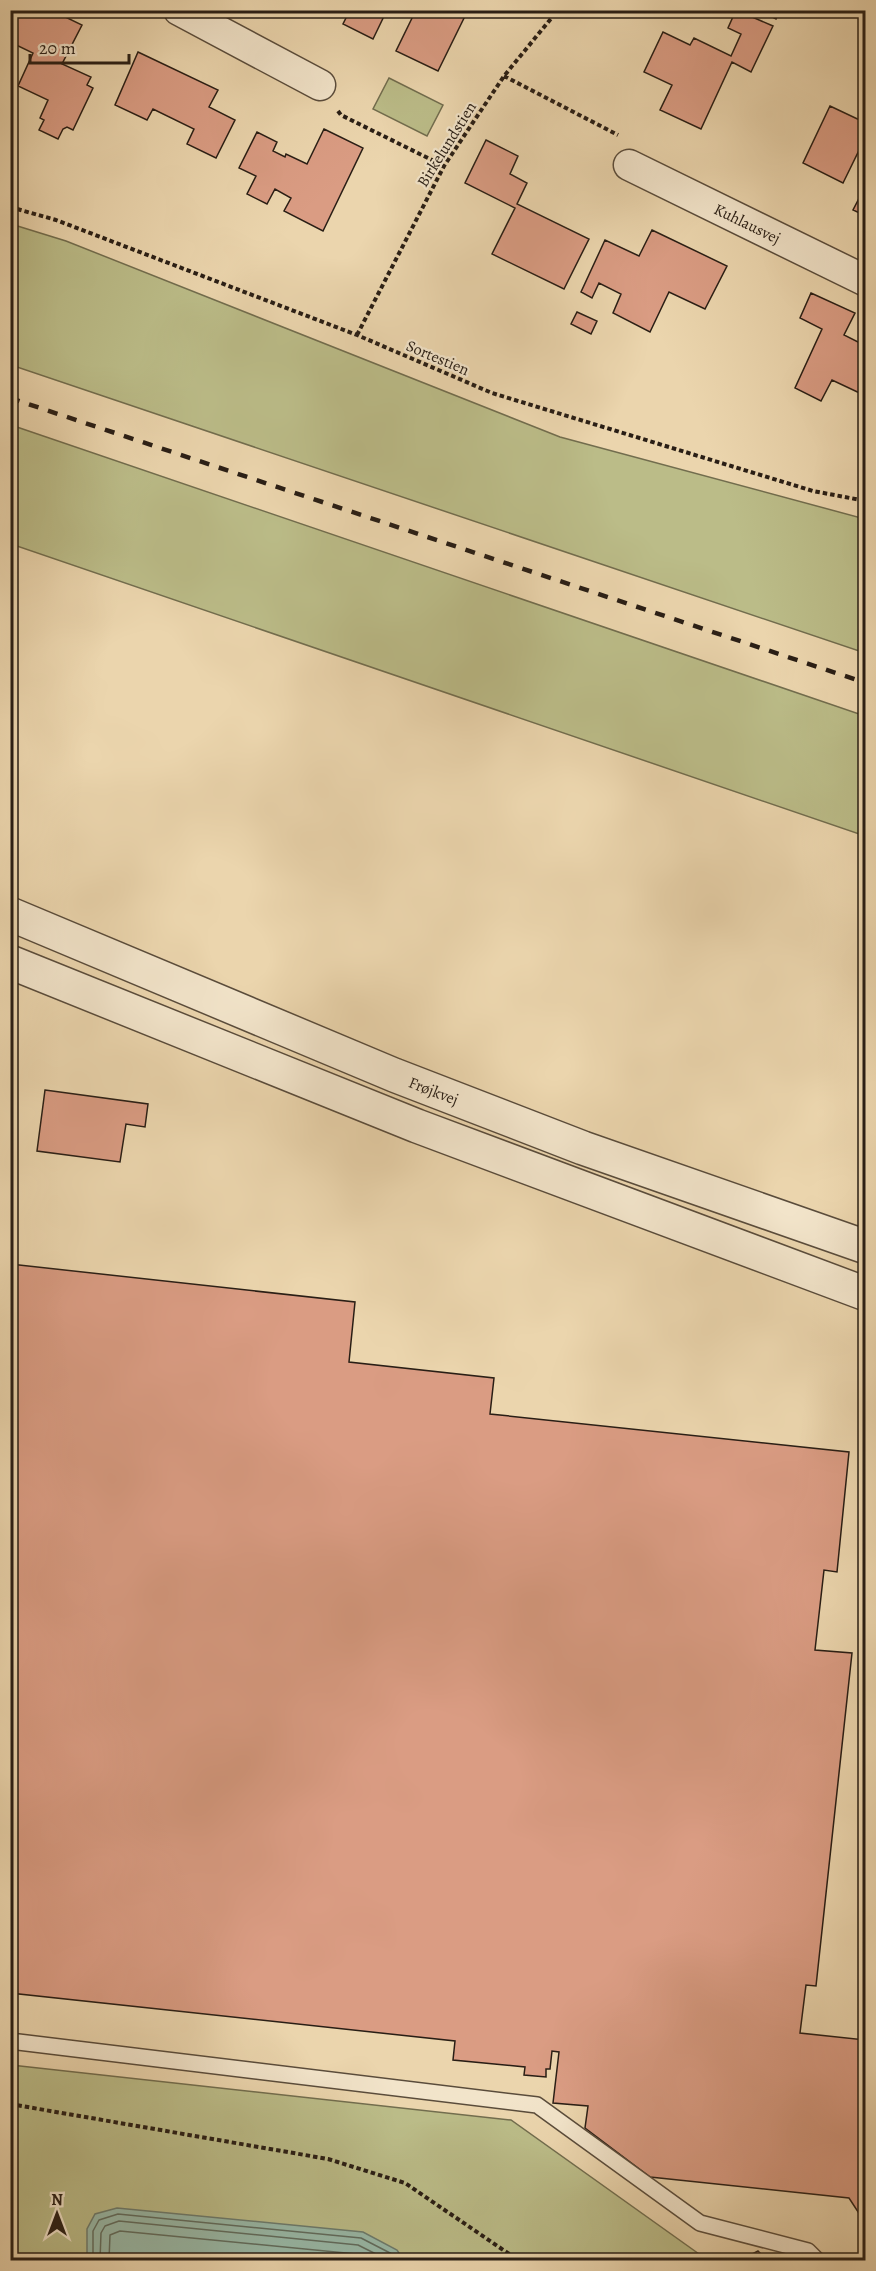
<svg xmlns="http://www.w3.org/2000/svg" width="876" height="2271" font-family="Alegreya,serif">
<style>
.green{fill:#bbbc88;stroke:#726d4e;stroke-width:1.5}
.water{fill:#98b9a8;stroke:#6c7b6d;stroke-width:1.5}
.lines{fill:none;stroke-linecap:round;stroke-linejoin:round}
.shore{stroke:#606c5e;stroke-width:1.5}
.building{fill:#da9c83;stroke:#291e15;stroke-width:1.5}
.service-casing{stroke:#5a4c3b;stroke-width:18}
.minor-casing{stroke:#5a4c3b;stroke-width:33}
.tertiary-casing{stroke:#5a4c3b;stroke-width:36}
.path{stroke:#291e15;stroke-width:4;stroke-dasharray:4.5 3;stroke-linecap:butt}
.service{stroke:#f2e4ca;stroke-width:15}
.minor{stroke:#f2e4ca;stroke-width:30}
.tertiary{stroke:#f2e4ca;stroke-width:33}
.rail{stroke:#291e15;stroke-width:4.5;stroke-dasharray:10 10;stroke-linecap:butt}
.labels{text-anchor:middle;stroke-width:4.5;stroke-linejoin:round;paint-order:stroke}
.street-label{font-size:16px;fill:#291e15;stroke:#f2e4ca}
</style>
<rect width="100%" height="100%" fill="#ebd5ad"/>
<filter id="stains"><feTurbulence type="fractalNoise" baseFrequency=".00333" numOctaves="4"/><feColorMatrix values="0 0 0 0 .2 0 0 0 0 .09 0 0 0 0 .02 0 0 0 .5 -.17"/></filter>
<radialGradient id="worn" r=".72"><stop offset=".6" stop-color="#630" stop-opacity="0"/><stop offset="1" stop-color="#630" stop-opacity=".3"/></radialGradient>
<path class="green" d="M389 78 443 105 427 136 373 109Z
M11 224 66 241 560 437 865 519V653L11 365Z
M11 425 865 716V836L11 544Z
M11 2065 511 2120 699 2254 703 2260H11Z"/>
<path class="water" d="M117 2208 363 2232 397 2250 404 2260H87V2229L95 2214Z"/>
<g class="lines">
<path class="shore" d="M93 2260V2231L99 2220 118 2214 361 2238 392 2254 397 2260
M100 2260 101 2233 105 2226 119 2221 358 2245 388 2260
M109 2260 110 2235 120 2231 356 2254 369 2260"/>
</g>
<path class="building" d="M10 10H51L82 25 62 64 91 77 87 85 93 88 73 130 67 127 63 129 58 139 39 130 44 120 40 118 48 100 18 86 33 53 10 42Z
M350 10H387L373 39 343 24Z
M416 10H468L438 71 396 51Z
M736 10 773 26 751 72 732 62 701 129 660 110 672 85 644 72 663 32 690 45 694 38 731 56 741 34 728 28Z
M759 10H780L776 19Z
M138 52 218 90 209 107 235 120 216 158 187 144 194 129 153 109 147 120 115 105Z
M830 106 866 123V136L843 183 803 163Z
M324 129 363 148 323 231 284 211 291 198 275 189 267 204 247 194 256 176 239 168 257 132 277 142 273 151 285 157 286 154 307 164Z
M486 140 518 156 510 174 527 183 517 204 589 239 564 289 492 254 515 208 465 183Z
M866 185V216L853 210Z
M652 230 727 266 705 309 669 292 650 332 613 313 621 294 599 283 592 298 581 292 605 240 639 256Z
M811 293 855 313 844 335 866 346V396L832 380 821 401 795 388 822 329 800 318Z
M577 312 597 321 591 334 571 324Z
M45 1090 148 1104 145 1127 126 1124 120 1162 37 1151Z
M10 1264 355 1302 349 1362 494 1378 490 1414 849 1452 837 1572 824 1570 815 1650 852 1653 816 1986 806 1985 800 2033 865 2040 866 2033V2224L849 2198 650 2177 585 2128 588 2106 553 2103 559 2052 552 2051 550 2069H546V2077L524 2075 525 2067 453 2060 455 2041 10 1993Z
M758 2251 767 2260H741Z"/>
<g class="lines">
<defs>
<path id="service" d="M10 2041 537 2105 700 2223 808 2251 817 2260"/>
<g id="minor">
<path d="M179 10 320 85"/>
<path id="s1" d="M629 165 866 281"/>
</g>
<g id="tertiary">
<path id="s2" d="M10 914 394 1075 583 1148 866 1247"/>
<path d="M10 962 417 1126 866 1294"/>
</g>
</defs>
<use href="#service" class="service-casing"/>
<use href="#minor" class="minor-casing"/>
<use href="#tertiary" class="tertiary-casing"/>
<path class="path" d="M504 76 618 135
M338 111 341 115 444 166
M10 207 56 220 357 335 492 393 813 491 866 501
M357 335 444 166 504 76 558 10
M10 2104 328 2159 405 2183 518 2260"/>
<use href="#service" class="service"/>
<use href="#minor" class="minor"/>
<use href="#tertiary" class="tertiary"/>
<path class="rail" d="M10 398 866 683"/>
</g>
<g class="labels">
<g class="street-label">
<text transform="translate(446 144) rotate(-58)" y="6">Birkelundstien</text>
<text dy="6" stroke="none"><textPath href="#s1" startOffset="132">Kuhlausvej</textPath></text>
<text transform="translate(438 357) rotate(23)" y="6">Sortestien</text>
<text dy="6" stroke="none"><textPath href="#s2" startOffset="459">Frøjkvej</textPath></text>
</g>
</g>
<rect width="876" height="2271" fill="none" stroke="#ebd5ad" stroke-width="36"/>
<rect x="12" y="12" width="852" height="2247" fill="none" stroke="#291e15" stroke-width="3"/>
<rect x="18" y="18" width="840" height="2235" fill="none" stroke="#291e15" stroke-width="1.5"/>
<g transform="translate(57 2214)" stroke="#f2e4ca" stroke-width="4.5" paint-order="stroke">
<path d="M0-4.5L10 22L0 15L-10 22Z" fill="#291e15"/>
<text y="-9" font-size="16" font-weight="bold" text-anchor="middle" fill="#291e15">N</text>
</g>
<path d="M30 54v9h99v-9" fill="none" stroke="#291e15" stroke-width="3"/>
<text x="39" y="54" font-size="18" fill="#291e15" stroke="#f2e4ca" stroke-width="4.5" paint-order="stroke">20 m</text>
<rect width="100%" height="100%" filter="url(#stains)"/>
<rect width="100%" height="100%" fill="url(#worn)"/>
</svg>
